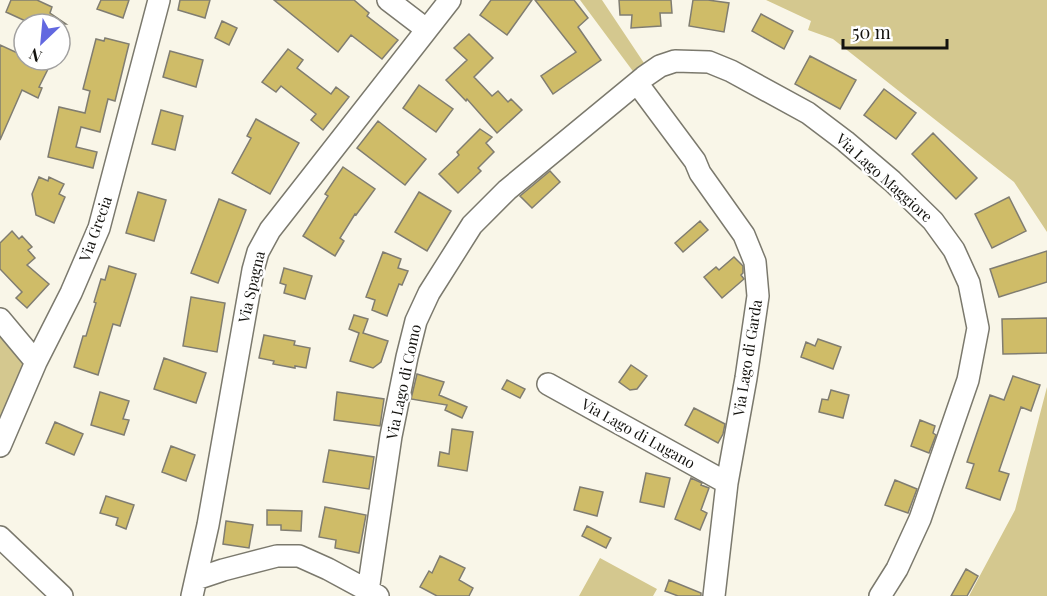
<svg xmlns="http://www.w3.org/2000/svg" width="1047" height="596" font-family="'Playfair Display',serif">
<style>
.green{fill:#d4c88f}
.building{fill:#cfbc68;stroke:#807d71;stroke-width:1.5}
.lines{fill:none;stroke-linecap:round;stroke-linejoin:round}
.minor-casing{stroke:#7b796d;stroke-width:24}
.minor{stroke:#fff;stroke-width:21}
.labels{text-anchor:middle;stroke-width:5;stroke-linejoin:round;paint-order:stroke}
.street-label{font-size:15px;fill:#13120e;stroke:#fff}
</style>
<rect width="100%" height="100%" fill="#f9f6e8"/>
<path class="green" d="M580 0H602L646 66 635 74Z
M766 0H1047V232L1014 182 833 39 808 30 811 21Z
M0 331 27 361 0 425Z
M1047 387V596H969L1015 510Z
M600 558 657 589 653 596H579Z"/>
<path class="building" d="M11 0H37L52 7 50 13 66 24H32L6 12Z
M101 0H129L123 18 97 9Z
M180 0H210L205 18 178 10Z
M274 0H354L369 13 367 16 398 40 382 59 351 35 338 52Z
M491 0H532L507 35 480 15Z
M535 0H574L588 18 578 27 601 60 553 94 541 76 576 52Z
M619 0H671L672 13H660L661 26 631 28 632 15H620Z
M693 0H708L729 3 724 32 689 26Z
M761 14 793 31 784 49 752 31Z
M222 21 237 28 229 45 215 38Z
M469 34 493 58 474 77 492 96 498 91 508 102 511 99 522 110 497 133 467 99 466 101 446 80 467 60 454 48Z
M105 38 129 44 115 101 108 99 100 132 81 127 76 147 97 152 93 168 48 157 59 107 85 113 90 91 83 89 96 39 104 41Z
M0 45 24 56V60H39L50 65 39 87 42 88 38 98 22 90 0 140Z
M288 49 303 60 297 68 331 94 336 87 349 97 323 130 311 120 316 114 281 86 276 92 262 82Z
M170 51 203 60 196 87 163 77Z
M810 56 856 80 840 109 795 84Z
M419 85 453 109 436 132 403 108Z
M884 89 916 113 896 139 864 115Z
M161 110 183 116 175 150 152 144Z
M256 119 299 143 270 194 232 173 251 138 247 136Z
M378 121 426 159 405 185 357 148Z
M480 129 492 137 486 143 494 152 478 168 481 171 458 193 439 174 459 155 457 152Z
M933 133 977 178 956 199 912 154Z
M343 167 375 189 356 215 355 214 340 238 344 241 335 256 303 236 328 196 325 194Z
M550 171 560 182 532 208 520 196Z
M39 177 48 181 49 177 64 184 59 194 65 197 54 223 36 215 32 194Z
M138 192 166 200 154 241 126 233Z
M419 192 451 211 427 251 395 232Z
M1009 197 1026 231 992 248 975 214Z
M219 199 246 210 218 283 191 273Z
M700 221 708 230 683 252 675 243Z
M12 231 19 239 22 236 32 247 28 250 35 258 27 265 49 284 27 308 16 298 22 292 0 269V243Z
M1047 251V282L999 297 990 269Z
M383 252 401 259 398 268 408 271 402 285 399 284 387 316 372 310 375 300 366 297Z
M734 257 743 266V273L741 275 744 279 722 298 704 277 716 267 719 270Z
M109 266 136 274 120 326 113 324 98 375 74 367 83 336H86L96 303 94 302 101 279 105 280Z
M284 268 312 276 305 299 284 293 286 285 280 283Z
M191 297 225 303 217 352 183 346Z
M354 315 368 319 363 333 388 341 381 362 373 368 350 361 359 333 349 329Z
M1047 318V353L1003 354 1002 319Z
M264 335 295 341 294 345 310 348 306 368 295 366V368L273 364 274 361 259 358Z
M818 339 841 347 833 369 801 357 806 342 815 346Z
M164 358 206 373 196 403 154 389Z
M631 365 647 376 637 389 630 390 619 382Z
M417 374 444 382 439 395 467 407 462 418 445 410 447 405 411 399Z
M1013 376 1040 385 1031 411 1021 407 999 471 1009 474 1000 500 966 488 974 464 967 462 990 395 1004 400Z
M507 380 525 389 520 398 502 389Z
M831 390 849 395 843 418 819 412 822 399 828 400Z
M100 392 129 401 123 419 129 420 124 435 91 425Z
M337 392 384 399 380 426 334 420Z
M694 408 725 424 723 434 718 443 685 425Z
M920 420 935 426 933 433 936 435 929 453 911 446Z
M55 422 83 434 74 455 46 443Z
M452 429 473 432 467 471 438 466 440 452 449 454Z
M171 446 195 455 186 481 162 472Z
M329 450 374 457 369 489 323 482Z
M646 473 670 478 664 507 640 502Z
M691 478 702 483 701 485 709 488 701 510 707 513 700 530 675 519Z
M895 480 917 489 908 513 885 505Z
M580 487 603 492 597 516 574 510Z
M106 496 134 505 126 529 116 525 118 518 100 513Z
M325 507 366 515 359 553 335 548 336 540 319 537Z
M267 510 302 511 301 531 281 530V525H267Z
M226 521 253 525 249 548 223 544Z
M587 526 611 538 606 548 582 536Z
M440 556 465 568 459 580 473 588 469 596H437L420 587 429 571 432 573Z
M966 569 978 576 967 596H951Z
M669 580 701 593V596H678L665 591Z"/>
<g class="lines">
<defs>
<path id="minor" d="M388 0 426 29
M637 83 695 161 700 173 744 235 755 262 758 296 746 378 727 483 714 596
M0 319 36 362
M548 384 727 483
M0 446 36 362 71 293 99 228 159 0
M0 537 62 596
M196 579 223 570 277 556H299L328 569 378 596
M368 591 391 436 407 357 416 321 429 293 472 225 507 190 644 77 660 66 675 61 709 62 731 71 808 113 845 141 892 181 933 221 954 250 969 283 978 328 968 380 920 519 897 569 880 596
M192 596 208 525 253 270 258 252 270 230 450 0"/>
</defs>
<use href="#minor" class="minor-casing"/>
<use href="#minor" class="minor"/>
</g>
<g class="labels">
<g class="street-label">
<text transform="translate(884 178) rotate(42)" y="5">Via Lago Maggiore</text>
<text transform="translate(96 229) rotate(-70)" y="5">Via Grecia</text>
<text transform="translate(252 287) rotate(-77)" y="5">Via Spagna</text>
<text transform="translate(748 358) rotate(-81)" y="5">Via Lago di Garda</text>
<text transform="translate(404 382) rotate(-78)" y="5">Via Lago di Como</text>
<text transform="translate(638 434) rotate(29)" y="5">Via Lago di Lugano</text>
</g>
</g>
<g transform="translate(42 42) rotate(206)"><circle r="28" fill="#ffffff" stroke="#a1a09f" stroke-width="1.5"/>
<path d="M0-4.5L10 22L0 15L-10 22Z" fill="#6268e0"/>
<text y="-9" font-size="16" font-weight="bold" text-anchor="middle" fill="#13120e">N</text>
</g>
<path d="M843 39v9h104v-9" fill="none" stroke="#13120e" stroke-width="3"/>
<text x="852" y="39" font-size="18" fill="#13120e" stroke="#ffffff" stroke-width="4.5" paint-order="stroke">50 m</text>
</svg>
